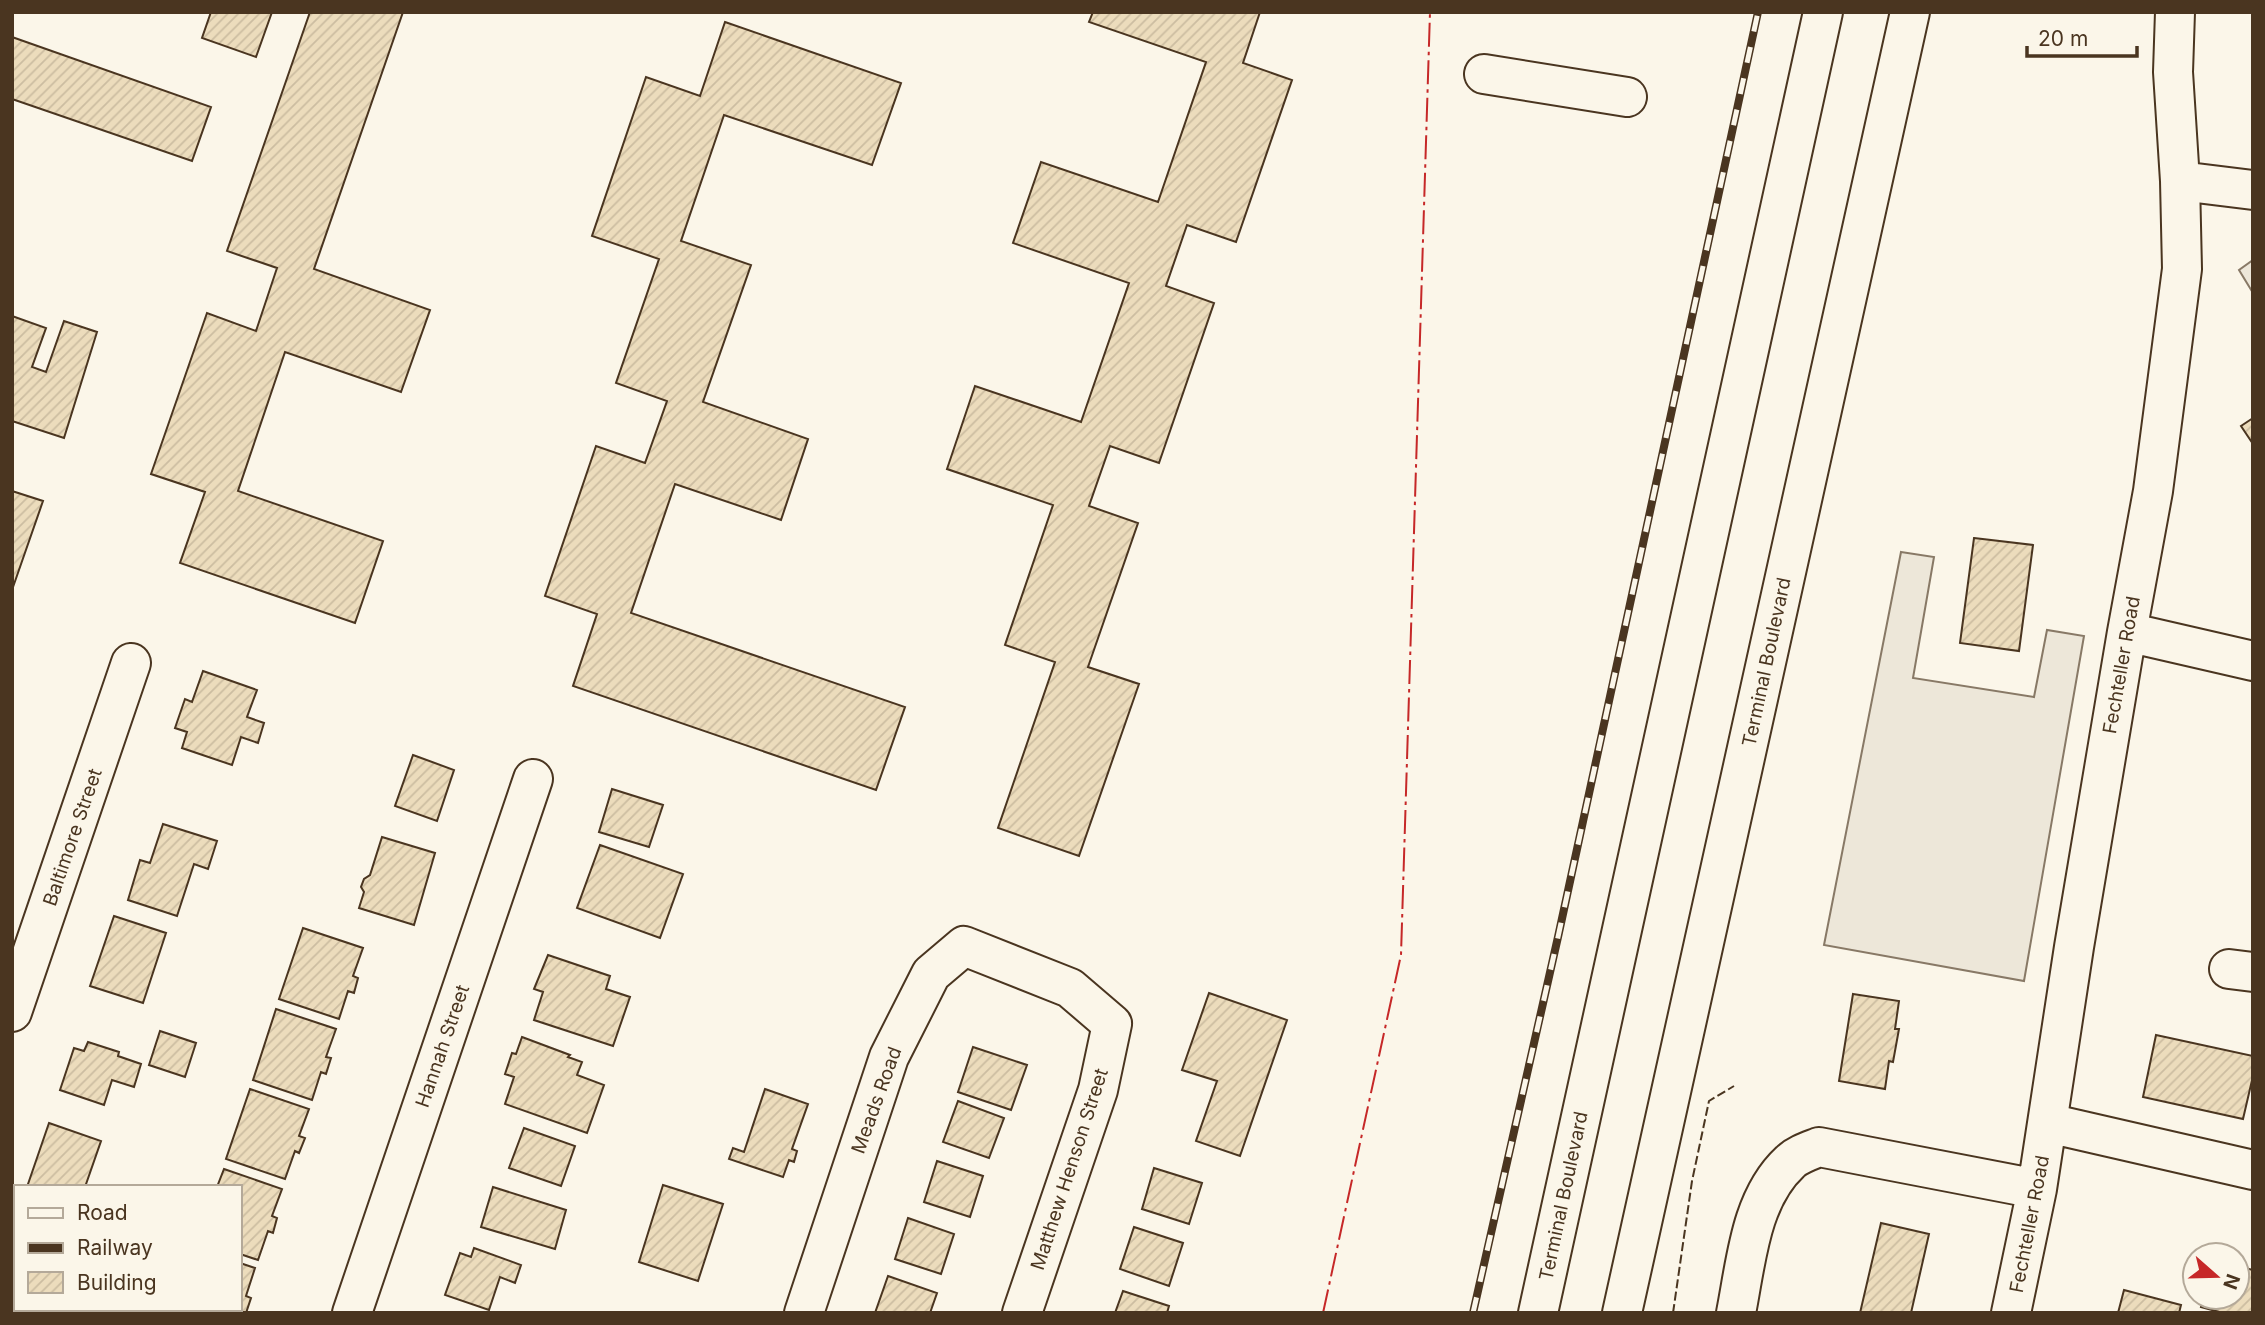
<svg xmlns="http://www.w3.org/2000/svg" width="2265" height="1325" font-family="Inter,sans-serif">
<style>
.parking{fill:#ede7d9;stroke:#887966;stroke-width:2}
.building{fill:url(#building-hatch);stroke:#4a3520;stroke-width:2}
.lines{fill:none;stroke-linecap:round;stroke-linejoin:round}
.minor-casing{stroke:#4a3520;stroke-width:42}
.major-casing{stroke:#4a3520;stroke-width:42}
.minor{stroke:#fbf6e9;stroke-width:38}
.major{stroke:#fbf6e9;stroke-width:38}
.rail-casing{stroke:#4a3520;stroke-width:8}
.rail{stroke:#fbf6e9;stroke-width:5;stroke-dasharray:16;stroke-linecap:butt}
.fence{stroke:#4a3520;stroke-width:2;stroke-dasharray:9 3.5;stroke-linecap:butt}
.power{stroke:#c62828;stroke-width:2;stroke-dasharray:24 5 3.5 5;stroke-linecap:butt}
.labels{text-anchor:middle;stroke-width:5;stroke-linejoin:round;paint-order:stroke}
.street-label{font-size:19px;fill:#4a3520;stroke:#fbf6e9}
</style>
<defs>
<pattern id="building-hatch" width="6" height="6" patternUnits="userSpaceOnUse" patternTransform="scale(1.75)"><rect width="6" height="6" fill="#ecdcbc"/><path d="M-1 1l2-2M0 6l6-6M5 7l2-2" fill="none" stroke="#ccbda1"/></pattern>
</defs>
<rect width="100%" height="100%" fill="#fbf6e9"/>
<path class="parking" d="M2253 260V293L2239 270Z
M1901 552 1934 557 1913 678 2034 697 2047 630 2084 636 2024 981 1824 945Z"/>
<path class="building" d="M211 12H272L256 57 202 38Z
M310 12H403L314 269 430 310 401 392 285 352 238 491 383 541 355 623 180 563 205 492 151 474 207 313 256 331 277 268 227 251Z
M1093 12H1260L1243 63 1292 80 1236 242 1187 225 1166 286 1214 303 1159 463 1110 446 1089 506 1138 523 1088 667 1139 684 1079 856 998 828 1055 662 1005 645 1053 505 947 469 975 386 1081 422 1129 283 1013 243 1041 162 1158 202 1206 62 1089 22Z
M725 22 901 83 872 165 724 115 681 241 751 265 703 402 808 439 781 520 675 484 631 613 905 707 876 790 573 686 597 614 545 596 596 446 645 463 667 401 616 383 659 259 592 236 646 77 700 96Z
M12 37 211 107 192 161 12 99Z
M12 316 46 328 32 367 46 372 64 321 97 332 64 438 12 421Z
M2253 418V444L2241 426Z
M12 491 43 501 12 590Z
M1974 538 2033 545 2019 651 1960 643Z
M203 671 257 690 247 717 264 723 258 743 241 737 232 765 182 748 187 732 175 728 185 699 192 702Z
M413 755 454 770 437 821 395 806Z
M612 789 663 805 649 847 599 832Z
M163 824 217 841 208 869 194 864 177 916 128 900 140 860 150 863Z
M382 837 435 853 414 925 359 908 364 892 361 887 364 879 370 875Z
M600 845 683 874 660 938 577 908Z
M114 916 166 933 143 1003 90 986Z
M303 928 363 948 353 976 358 978 354 993 348 991 339 1019 279 999Z
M548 955 610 976 606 989 630 997 613 1046 534 1020 543 992 534 989Z
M1209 993 1287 1020 1240 1156 1196 1141 1217 1081 1182 1070Z
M1853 994 1899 1001 1895 1029H1899L1893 1062 1889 1061 1885 1089 1839 1081Z
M276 1009 336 1029 326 1057 331 1058 326 1074 321 1072 312 1100 253 1080Z
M160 1031 196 1043 185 1077 149 1065Z
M2156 1035 2253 1056V1076L2243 1119 2143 1097Z
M522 1037 570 1055 568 1057 582 1062 577 1075 604 1085 587 1133 505 1104 514 1077 505 1074 512 1053 516 1054Z
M88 1042 119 1052 118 1056 141 1064 134 1087 112 1080 104 1105 60 1090 74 1048 84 1051Z
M973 1047 1027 1065 1011 1110 958 1092Z
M250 1089 309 1109 299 1136 305 1138 299 1153 295 1151 285 1179 226 1159Z
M765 1089 808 1104 792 1149 797 1151 794 1162 789 1160 783 1177 729 1159 733 1148 744 1152Z
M958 1101 1004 1118 989 1158 943 1142Z
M49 1123 101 1141 85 1187H27Z
M524 1128 575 1146 561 1186 509 1168Z
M937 1161 983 1176 970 1217 924 1202Z
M1154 1168 1202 1183 1189 1224 1142 1209Z
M224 1169 282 1189 272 1216 277 1218 273 1233 268 1231 258 1260 240 1254V1187H217Z
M663 1185 723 1204 698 1281 639 1262Z
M493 1187 566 1210 555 1249 481 1227Z
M908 1218 954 1234 941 1274 895 1259Z
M1881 1223 1929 1234 1911 1313H1860Z
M1134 1227 1183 1243 1169 1286 1120 1269Z
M12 1229 16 1230V1274L12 1272Z
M474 1248 521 1265 515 1283 500 1277 489 1310 445 1295 460 1253 471 1257Z
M240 1263 255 1268 246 1296 251 1298 246 1313H175L176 1309H240Z
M2237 1266 2253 1270V1313H2223L2201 1307 2204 1297H2237Z
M888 1276 937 1293 930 1313H875Z
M2124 1290 2181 1305 2179 1313H2118Z
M1123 1291 1169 1306 1167 1313H1115Z"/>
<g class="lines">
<defs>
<path id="minor" d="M1484 74 1627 97
M2180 181 2253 190
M2127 632 2253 661
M2229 969 2253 972
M12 1012 131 663
M2048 1123 2253 1170
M352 1313 533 779
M804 1313 889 1057 931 974 964 946 1070 988 1112 1024 1098 1090 1022 1313
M1736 1313C1746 1263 1750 1199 1790 1162 1797 1155 1809 1151 1819 1147L2037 1189
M2011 1313 2037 1189 2074 947 2127 632 2153 491 2182 269 2180 181 2173 72 2175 12"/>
<path id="major" d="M1538 1313 1823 12
M1622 1313 1910 12"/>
</defs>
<use href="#minor" class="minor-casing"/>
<use href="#major" class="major-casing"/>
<use href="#minor" class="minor"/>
<use href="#major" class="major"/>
<defs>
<path id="rail" d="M1473 1313 1558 937 1758 12"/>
</defs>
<use href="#rail" class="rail-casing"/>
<use href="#rail" class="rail"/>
<path class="fence" d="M1673 1313 1692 1181 1709 1101 1734 1086"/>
<path class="power" d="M1323 1313 1401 955 1430 12"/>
</g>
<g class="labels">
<g class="street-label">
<text transform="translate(1766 662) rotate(-78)" y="7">Terminal Boulevard</text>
<text transform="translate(2121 665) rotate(-80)" y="7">Fechteller Road</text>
<text transform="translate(72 837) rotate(-71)" y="7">Baltimore Street</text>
<text transform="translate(442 1046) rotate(-71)" y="7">Hannah Street</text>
<text transform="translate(876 1100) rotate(-70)" y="7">Meads Road</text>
<text transform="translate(1069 1169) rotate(-72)" y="7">Matthew Henson Street</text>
<text transform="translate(1563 1196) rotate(-78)" y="7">Terminal Boulevard</text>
<text transform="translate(2029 1224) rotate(-79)" y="7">Fechteller Road</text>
</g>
</g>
<rect width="2265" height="1325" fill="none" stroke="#4a3520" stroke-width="28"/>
<rect x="14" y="1185" width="228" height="126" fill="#fbf6e9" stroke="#b4a999" stroke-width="2"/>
<rect x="28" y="1208" width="35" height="10" fill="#fbf6e9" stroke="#b4a999" stroke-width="2"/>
<text x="77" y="1220" font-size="21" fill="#4a3520">Road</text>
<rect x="28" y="1243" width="35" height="10" fill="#4a3520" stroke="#b4a999" stroke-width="2"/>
<text x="77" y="1255" font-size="21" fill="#4a3520">Railway</text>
<rect x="28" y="1272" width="35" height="21" fill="url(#building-hatch)" stroke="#b4a999" stroke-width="2"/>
<text x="77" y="1290" font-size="21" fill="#4a3520">Building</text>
<g transform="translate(2216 1276) rotate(110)"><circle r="33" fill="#fbf6e9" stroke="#b4a999" stroke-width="2"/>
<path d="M0-5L12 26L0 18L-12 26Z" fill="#c62828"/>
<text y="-10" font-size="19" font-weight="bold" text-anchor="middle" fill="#4a3520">N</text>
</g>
<path d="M2027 46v10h110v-10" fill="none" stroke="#4a3520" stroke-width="3.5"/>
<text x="2038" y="46" font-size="21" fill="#4a3520" stroke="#fbf6e9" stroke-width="5" paint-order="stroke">20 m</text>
</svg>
